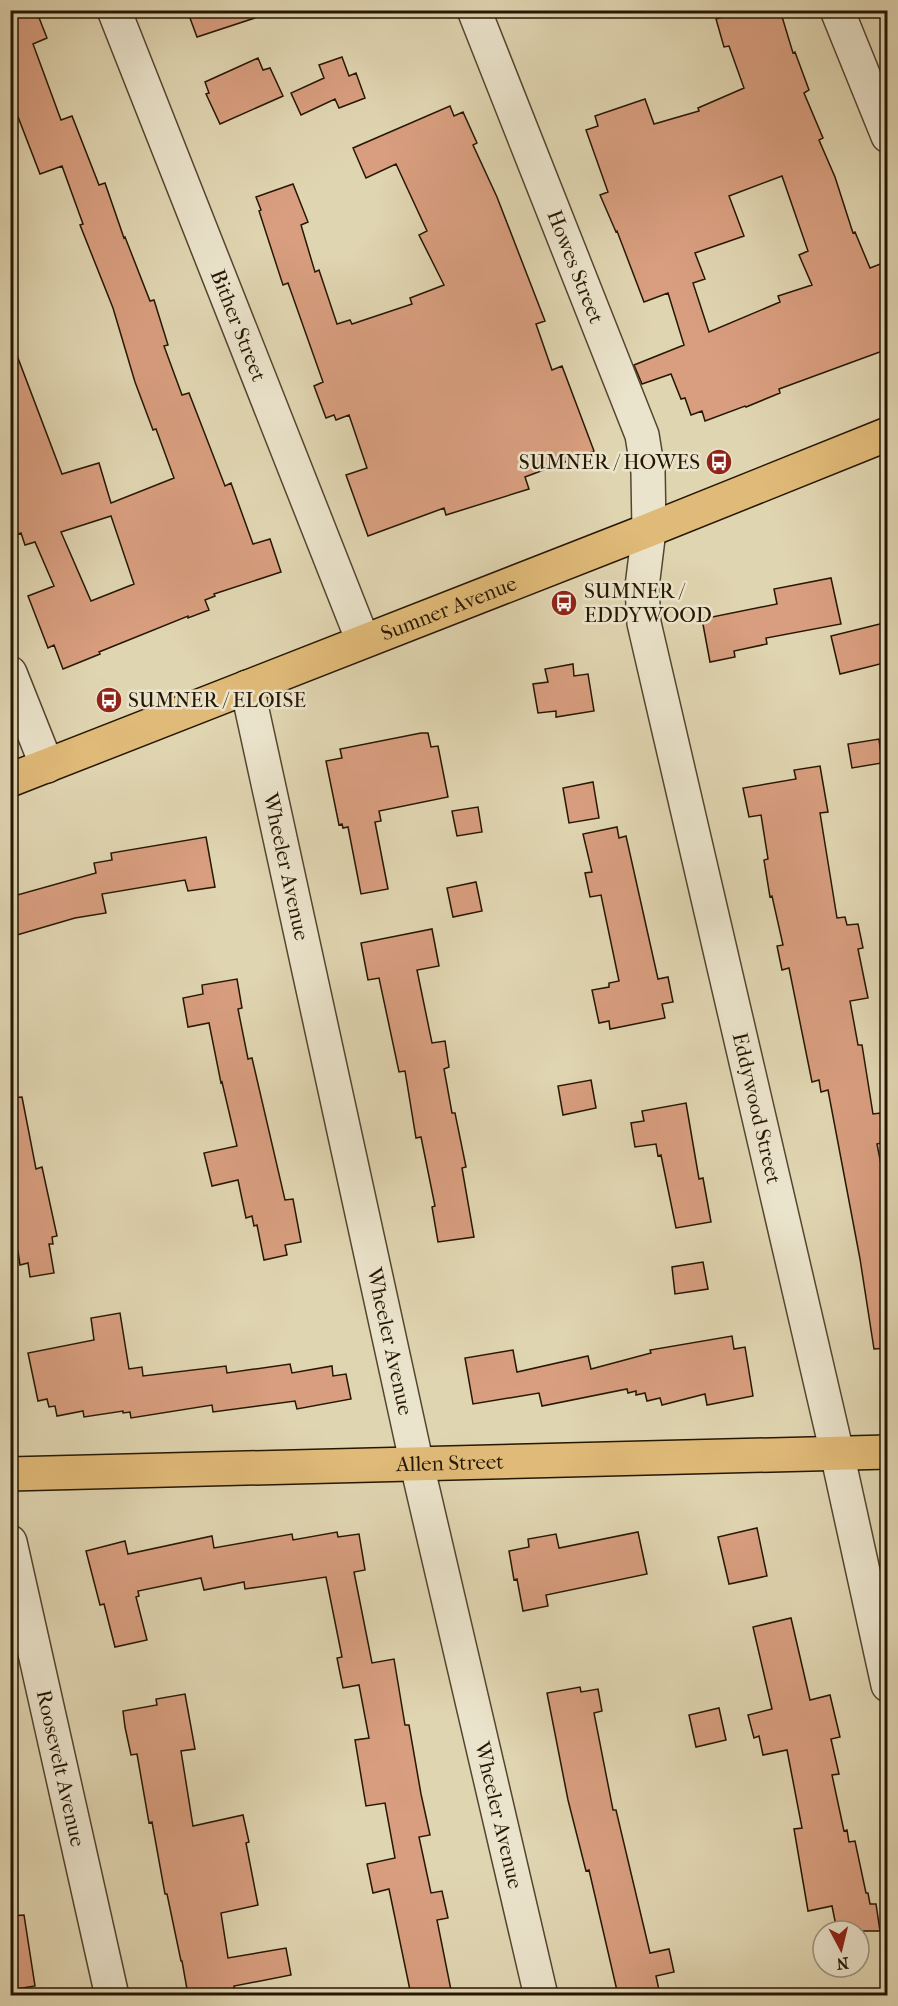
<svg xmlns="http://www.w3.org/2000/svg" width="898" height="2006" font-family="'IM FELL French Canon',serif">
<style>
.building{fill:#d89e7f;stroke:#261703;stroke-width:1.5;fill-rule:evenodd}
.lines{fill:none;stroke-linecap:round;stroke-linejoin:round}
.minor-casing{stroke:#54462e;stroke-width:36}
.major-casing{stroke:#261703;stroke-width:36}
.minor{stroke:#ebe4cc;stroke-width:33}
.major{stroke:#e0ba78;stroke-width:33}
.labels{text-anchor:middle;stroke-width:5;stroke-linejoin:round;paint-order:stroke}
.street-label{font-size:21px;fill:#261703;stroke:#ebe4cc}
.poi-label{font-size:21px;fill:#261703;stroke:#ebe4cc;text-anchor:start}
</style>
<rect width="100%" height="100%" fill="#e0d5b1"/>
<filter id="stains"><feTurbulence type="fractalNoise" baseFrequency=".00333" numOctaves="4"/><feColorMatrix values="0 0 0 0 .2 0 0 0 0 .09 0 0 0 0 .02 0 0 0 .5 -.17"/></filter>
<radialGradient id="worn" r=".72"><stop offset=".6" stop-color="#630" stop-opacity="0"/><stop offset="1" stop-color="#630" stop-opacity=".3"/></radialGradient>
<path class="building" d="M10 10H36L47 38 33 44 61 120 72 116 99 185 105 183 124 238 125 237 150 301 154 300 168 345 164 346 182 395 189 393 225 486 231 483 253 544 270 539 281 572 214 594 215 596 205 600 209 610 188 618V616L99 652 100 654 63 669 54 645 48 648 28 596 54 586 35 542 25 545 21 533 10 537V346L13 345 62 474 99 463 111 503 174 478 156 429 153 430 135 382 113 308 80 225 83 224 62 166 40 174 10 96ZM111 516 134 584 91 601 61 532Z
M187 10H263L264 15 197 37Z
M721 10H780L793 53 795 52 809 90 804 93 823 138 819 140 835 177 853 233 855 232 870 268 888 261V349L779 389 780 393 746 407 745 406 705 421 702 411 691 415 685 398 681 399 671 374 642 384 634 365 684 345 668 293 644 302 617 231 616 232 600 195 608 192 586 130 598 126 595 116 645 99 654 124 699 111 698 108 744 88 729 46 724 47 716 19 723 17ZM782 176 808 251 799 255 812 285 778 296 780 302 709 332 693 283 705 279 695 253 744 236 729 196Z
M342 57 349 76 356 73 365 98 339 108 335 99 301 115 291 93 324 78 319 65Z
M258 58 263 70 270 68 283 96 220 124 206 94 209 93 205 82Z
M450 106 454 116 463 112 477 143 473 145 497 197 545 321 536 324 552 370 562 366 594 451 525 477 529 489 446 515 444 508 368 536 346 475 367 468 349 415 336 420 334 415 326 418 314 386 323 382 288 283 283 285 259 211 261 210 256 197 293 184 308 222 301 225 315 272 319 270 337 324 350 320 352 324 412 304 410 298 444 285 419 235 427 231 396 164 366 178 353 148Z
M831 578 841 624 766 638 767 644 734 651 735 657 710 662 702 619 777 604 774 589Z
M888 622V662L840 674 831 636Z
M573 664 574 676 588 674 594 711 556 717V711L538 713 533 684 548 682 545 669Z
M421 733H428L431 747 438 746 448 797 379 811 381 821 375 822 388 889 361 894 348 827 343 828 342 824 339 825 326 761 342 758 340 749Z
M879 739 882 763 852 768 848 744Z
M820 766 828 812 820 813 837 918 845 917 847 925 858 924 863 948 858 949 868 998 850 1001 858 1045H862L873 1114 880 1113 885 1142 877 1144 888 1200V1348L874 1349 860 1259 828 1090 821 1092 819 1080 812 1082 789 968 782 970 777 946 783 945 772 896 770 897 764 860 768 859 761 815 749 817 743 788 796 779 794 770Z
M593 782 599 818 569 823 563 788Z
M478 807 482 832 457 836 452 811Z
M617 827 619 838 626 836 658 979 668 977 673 1002 662 1004 665 1018 610 1029 609 1021 599 1023 592 990 609 987V983L619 981 601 895 590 897 585 873 592 872 583 834Z
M206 837 215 887 188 891 185 880 102 894 106 913 75 918 10 937V897L96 873 94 863 112 860 111 853Z
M476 882 482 911 453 917 447 888Z
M432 929 439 966 417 970 432 1043 445 1041 449 1067 444 1069 452 1113H455L466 1167 462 1168 474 1237 438 1242 432 1207 435 1206 421 1137 416 1138 405 1071 399 1072 379 978 368 980 361 943Z
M237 979 242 1008 238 1009 248 1059 252 1058 285 1200 293 1199 301 1242 285 1245 287 1255 264 1260 257 1225 254 1226 252 1216 246 1218 238 1180 212 1186 204 1153 237 1146 222 1082 221 1083 209 1023 188 1027 183 998 203 994 202 985Z
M591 1080 596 1108 563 1115 558 1086Z
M22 1097 36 1169 42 1167 57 1236 52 1237 53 1244H49L54 1273 30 1277 28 1263 20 1265 18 1251 10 1252V1098Z
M686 1103 699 1179 703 1178 711 1222 676 1228 661 1155 658 1156 656 1144 635 1147 631 1123 644 1121 642 1111Z
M703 1262 708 1289 675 1294 672 1267Z
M120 1313 129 1369 142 1367 143 1376 226 1366 227 1373 290 1364 292 1373 332 1366 333 1376 346 1374 351 1399 297 1409 295 1401 213 1412 212 1405 131 1418 130 1412 123 1413V1411L84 1417 83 1411 57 1416 55 1406 49 1407 47 1399 38 1401 28 1353 94 1340 91 1318Z
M732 1336 734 1349 745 1347 753 1396 707 1405 705 1394 662 1405 660 1398 647 1401 645 1393 636 1395V1391L628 1393 627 1389 542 1406 539 1393 473 1404 465 1358 513 1350 517 1372 588 1356 591 1369 651 1353 650 1350Z
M757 1528 767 1576 729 1584 718 1537Z
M337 1532 338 1537 359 1534 365 1570 354 1572 372 1663 394 1659 405 1725H409L421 1794 430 1835 419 1837 431 1893 442 1891 448 1918 437 1920 452 1995H411L389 1889 373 1893 367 1864 395 1858 385 1803 366 1806 355 1740 369 1738 359 1685 343 1688 337 1658 342 1657 326 1577 245 1589 244 1582 204 1590 201 1578 138 1591 139 1596 136 1597 147 1640 115 1647 104 1604 100 1605 86 1551 125 1541 128 1554 212 1536 214 1548 292 1534 293 1540Z
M638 1532 647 1574 546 1595 548 1606 523 1611 517 1579 514 1580 509 1551 529 1547 528 1539 556 1534 559 1548Z
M791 1618 810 1700 830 1695 840 1737 831 1739 839 1774 832 1775 844 1831 847 1830 849 1842 855 1841 866 1893H868L870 1904H876L880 1931H837L832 1906 808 1911 794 1829 802 1828 787 1750 763 1755 759 1736 754 1738 748 1715 772 1709 753 1627Z
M580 1687 581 1692 598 1689 602 1711 594 1713 613 1810H616L650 1953 669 1949 674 1972 656 1976 659 1990 634 1995H618L589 1870 586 1871 568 1800 547 1693Z
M185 1694 195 1749 181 1751 193 1826 243 1815 249 1842 246 1843 258 1905 221 1913 228 1958 286 1948 291 1975 234 1986 235 1995H188L182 1961H181L167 1894H165L152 1822 149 1823 137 1754 131 1755 125 1727 123 1711 157 1705 156 1699Z
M719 1708 726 1740 696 1747 689 1715Z
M24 1915 35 1986 10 1990V1916Z"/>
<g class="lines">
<defs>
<g id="minor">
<path id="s1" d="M114 10 363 641"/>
<path id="s2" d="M474 10 642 435 648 472 649 530 642 587 644 623 837 1453 888 1685"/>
<path d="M837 10 888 136"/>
<path d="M10 673 47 766"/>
<path id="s3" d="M247 687 417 1465 541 1996"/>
<path id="s4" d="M10 1542 112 1996"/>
</g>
<g id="major">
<path id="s5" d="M10 780 649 530 888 434"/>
<path id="s6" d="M10 1474 888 1452"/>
</g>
</defs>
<use href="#minor" class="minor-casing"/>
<use href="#major" class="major-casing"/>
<use href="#minor" class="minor"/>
<use href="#major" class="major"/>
</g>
<defs>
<symbol id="bus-disc" viewBox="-11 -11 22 22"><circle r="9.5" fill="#8f2418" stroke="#ebe4cc"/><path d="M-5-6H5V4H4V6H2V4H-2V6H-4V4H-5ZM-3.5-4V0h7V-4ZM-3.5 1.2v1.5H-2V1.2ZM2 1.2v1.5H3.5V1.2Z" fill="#fff"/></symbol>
</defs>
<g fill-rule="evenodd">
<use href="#bus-disc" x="704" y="447" width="30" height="30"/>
<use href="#bus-disc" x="549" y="588" width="30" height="30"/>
<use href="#bus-disc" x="94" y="685" width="30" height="30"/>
</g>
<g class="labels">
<g class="street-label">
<text dy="7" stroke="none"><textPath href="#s2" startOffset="276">Howes Street</textPath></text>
<text dy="7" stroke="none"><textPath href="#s1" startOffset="339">Bither Street</textPath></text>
<text dy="7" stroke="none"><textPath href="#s5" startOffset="471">Sumner Avenue</textPath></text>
<text dy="7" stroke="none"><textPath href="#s3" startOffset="184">Wheeler Avenue</textPath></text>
<text dy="7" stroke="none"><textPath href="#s2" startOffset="1144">Eddywood Street</textPath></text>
<text dy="7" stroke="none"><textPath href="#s3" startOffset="670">Wheeler Avenue</textPath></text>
<text dy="7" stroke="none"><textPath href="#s6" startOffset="440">Allen Street</textPath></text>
<text dy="7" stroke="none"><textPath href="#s4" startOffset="232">Roosevelt Avenue</textPath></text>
<text dy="7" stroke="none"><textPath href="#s3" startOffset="1156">Wheeler Avenue</textPath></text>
</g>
<g class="poi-label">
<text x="700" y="469" text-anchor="end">SUMNER / HOWES</text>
<text x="584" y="598">SUMNER /<tspan x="584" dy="24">EDDYWOOD</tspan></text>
<text x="128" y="707">SUMNER / ELOISE</text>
</g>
</g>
<rect width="898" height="2006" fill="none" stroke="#e0d5b1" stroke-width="36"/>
<rect x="12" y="12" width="874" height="1982" fill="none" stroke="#261703" stroke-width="3"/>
<rect x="18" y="18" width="862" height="1970" fill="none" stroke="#261703" stroke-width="1.5"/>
<g transform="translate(841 1949) rotate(173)"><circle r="28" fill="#ebe4cc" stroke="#9c927c" stroke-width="1.5"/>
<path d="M0-4.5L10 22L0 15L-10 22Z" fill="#8f2418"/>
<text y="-9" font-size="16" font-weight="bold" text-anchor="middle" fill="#261703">N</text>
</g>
<rect width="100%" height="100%" filter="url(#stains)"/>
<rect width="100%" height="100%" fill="url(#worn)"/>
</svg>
